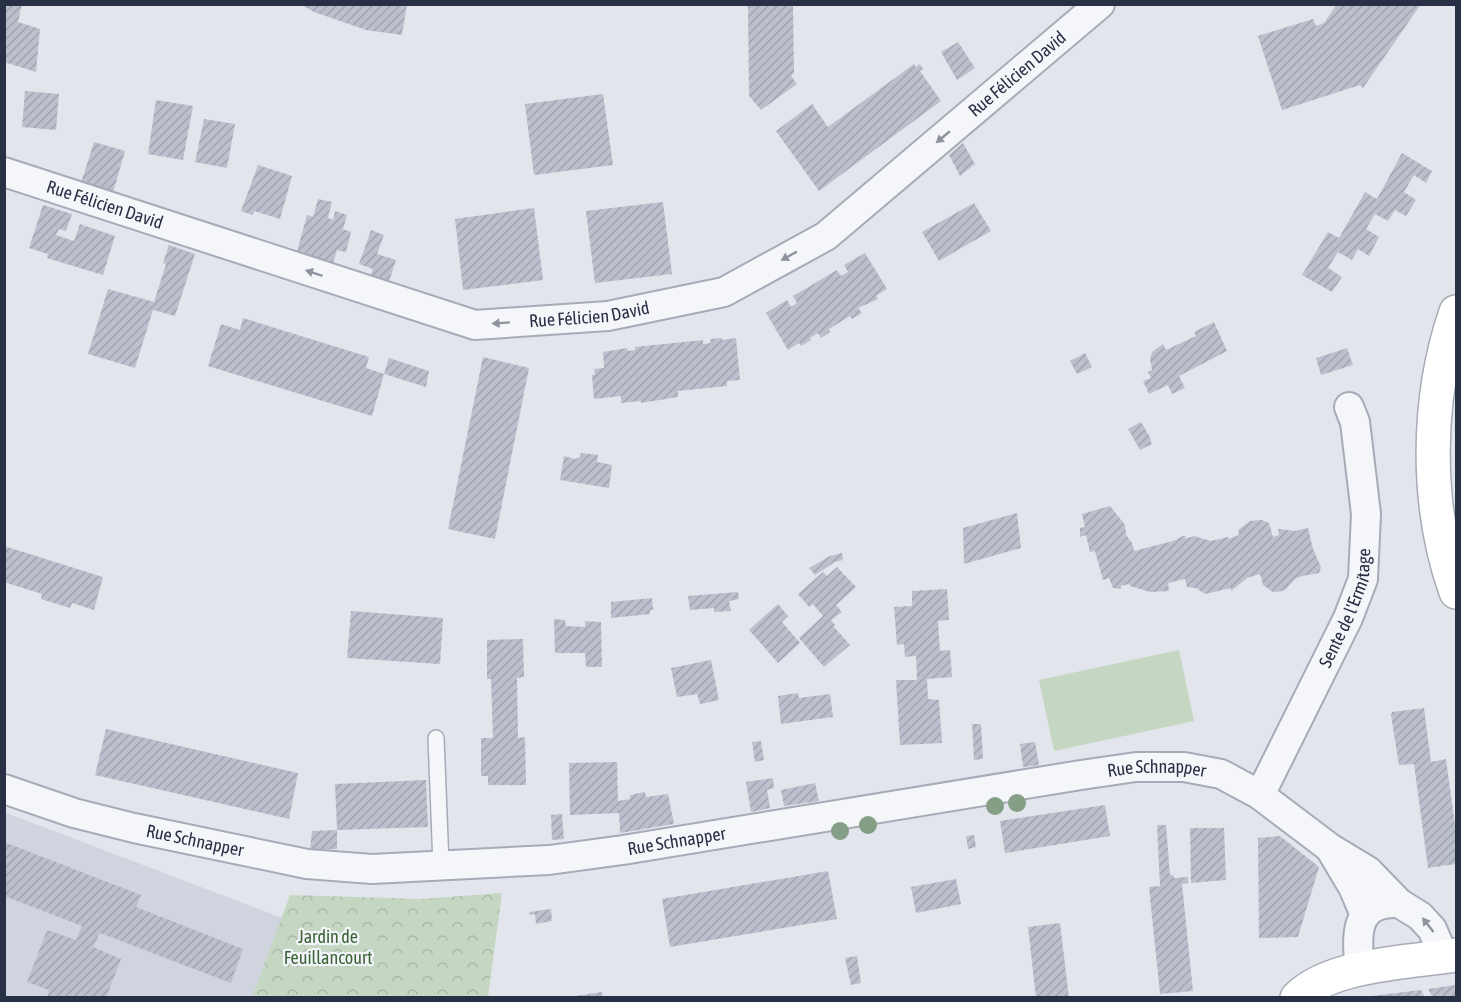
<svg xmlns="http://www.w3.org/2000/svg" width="1461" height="1002" font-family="'Asap Condensed',sans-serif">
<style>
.built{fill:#cfd4de}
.park{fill:url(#park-crowns)}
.pitch{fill:#c5d7c2}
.building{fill:url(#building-hatch)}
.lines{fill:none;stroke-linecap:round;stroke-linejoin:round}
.lane-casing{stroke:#a6abb7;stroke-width:18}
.street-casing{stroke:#a6abb7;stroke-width:32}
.secondary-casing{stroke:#a6abb7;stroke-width:36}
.lane{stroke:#f5f6f9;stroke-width:15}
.street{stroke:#f5f6f9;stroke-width:28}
.secondary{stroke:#fff;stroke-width:33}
.tree{fill:#859e86}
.oneway{fill:#8e93a0}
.labels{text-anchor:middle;stroke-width:4.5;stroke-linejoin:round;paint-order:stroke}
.street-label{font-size:18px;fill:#283046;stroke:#f2f4f9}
.park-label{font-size:18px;fill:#396333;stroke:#f2f4f9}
</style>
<defs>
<pattern id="park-crowns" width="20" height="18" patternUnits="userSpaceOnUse" patternTransform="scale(1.5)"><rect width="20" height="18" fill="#c5d7c2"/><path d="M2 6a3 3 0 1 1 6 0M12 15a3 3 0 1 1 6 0" fill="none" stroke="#a9b9a8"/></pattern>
<pattern id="building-hatch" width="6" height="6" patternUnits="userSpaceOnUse" patternTransform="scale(1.5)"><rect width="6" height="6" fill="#bbc0cc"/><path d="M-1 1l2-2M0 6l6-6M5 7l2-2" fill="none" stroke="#a1a5b1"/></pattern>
</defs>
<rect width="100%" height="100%" fill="#e2e5ec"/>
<path class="built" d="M4 812 282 918 252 997H5Z"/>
<path class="park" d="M502 893 488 997H252L290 895 422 899Z"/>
<path class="pitch" d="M1179 650 1194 721 1054 751 1039 680Z"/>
<path class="building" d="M5 4H22L18 22 40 29 36 72 4 62Z
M300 4H407L402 35 366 30 314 12Z
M748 4H793L794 73 791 76 797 84 761 110 749 96Z
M1337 4H1421L1363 88 1360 85 1282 110 1258 36 1313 19 1316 26 1324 23Z
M958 42 975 68 957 80 941 52Z
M914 64 916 67 920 64 923 69 920 71 941 101 819 191 776 131 812 104 828 127Z
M25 91 59 94 56 130 22 127Z
M603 94 613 165 534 175 525 104Z
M156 100 193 106 183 160 148 154Z
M204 119 235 124 227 168 195 162Z
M94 142 125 151 112 196 80 186Z
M963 143 975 164 960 176 949 155Z
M1402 153 1432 171 1426 183 1414 175 1404 192 1416 200 1406 216 1395 210 1388 221 1375 214 1366 229 1379 237 1369 256 1358 249 1352 260 1338 252 1328 268 1342 277 1332 292 1302 275 1328 232 1339 238 1365 192 1377 199Z
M258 165 292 176 280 219 254 211 253 215 241 211Z
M318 199 332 202 328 218 333 220 335 211 347 215 343 229 351 232 346 252 337 250 332 266 296 255 307 215 313 217Z
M663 202 672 274 595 283 586 211Z
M974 203 991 231 939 261 922 232Z
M43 205 72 214 66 231 59 229 56 235 74 241 80 224 115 236 103 275 47 258 48 254 29 248Z
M534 208 543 280 463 290 455 219Z
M371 230 384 235 377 254 396 260 388 284 369 279 373 269 359 264Z
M169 245 195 254 175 316 153 310 135 368 88 354 108 289 154 302 166 264 163 263Z
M865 253 887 289 876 296 878 299 858 308 862 313 852 319 850 316 829 329 830 332 821 338 818 333 810 338 811 340 801 346 799 343 788 350 766 313 787 300 791 307 797 303 793 296 837 270 841 276 848 272 844 265Z
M243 318 369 357 366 368 384 374 372 416 208 366 221 324 240 330Z
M1214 322 1227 351 1179 376 1185 388 1172 394 1168 385 1149 394 1143 381 1151 378 1148 372 1152 370 1150 359 1152 352 1163 344 1166 350 1196 336 1194 332Z
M722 338V340L736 338 740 380 727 381V386L678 391V397L641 403V401L621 403V396L594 399 592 375H595L594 369 604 368 603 352 627 348 628 351 635 350V347L703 340V344L711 343 710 339Z
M1347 348 1353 365 1321 375 1316 358Z
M1085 353 1092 367 1077 374 1070 361Z
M483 357 529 368 495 539 448 529Z
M389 358 429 371 426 387 384 374Z
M1141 422 1151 439 1150 440 1152 444 1140 450 1128 429Z
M581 453 598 455 597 462 612 465 609 488 560 480 564 456 575 459 580 457Z
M1110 506 1125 525 1126 535 1132 543 1134 551 1173 541 1183 536H1186L1185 539 1194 536 1211 541 1228 537 1229 539 1239 535 1238 530 1250 521 1262 520 1269 523 1273 537 1279 535 1278 529 1295 531 1308 528 1313 549 1321 567 1319 573 1302 576 1295 579 1285 590 1277 592H1273L1263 585 1260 574 1247 578 1231 591V588L1205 594 1196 588 1187 587 1185 579 1168 583 1169 591 1150 592 1130 586 1129 584 1121 586V589L1113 588 1109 578 1103 580 1095 551 1090 552 1086 535 1080 537V528L1085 527 1082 514Z
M1017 513 1021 548 964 564 963 528Z
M4 546 103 577 94 610 72 603 70 608 41 599 42 594 4 582Z
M842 553 843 560 835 562 815 575 809 568 830 556Z
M837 567 856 587 836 605 842 612 831 620 835 625 834 627 850 645 824 667 799 638 823 616 813 604 809 607 798 594 823 572 827 576Z
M947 589 949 620 938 621 940 651 950 650 952 677 927 679 928 699 939 700 942 743 900 745 896 680H917L916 656 905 657 904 644 897 645 894 607 912 606V591Z
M738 592 739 599 729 601 731 611 714 612V608L690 610 688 596Z
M652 598 653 610H650V614L611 618V602Z
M778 604 788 616 782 622 800 643 778 663 749 630Z
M351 611 443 618 440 664 347 658Z
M554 619 565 620 566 626 585 627V621L601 622 602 667H586L585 653H555Z
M523 639 524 677 517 678 518 738 525 737 526 785H488V776H481V738H493L491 679H487V640Z
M711 660 719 700 700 704 697 694 677 697 671 668Z
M798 693 799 698 830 694 833 717 781 724 778 696Z
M1424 708 1431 762 1446 759 1456 833V864L1428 868 1414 764 1399 765 1391 715 1392 712Z
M972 724H981L983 759 974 760Z
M106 729 298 773 289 819 95 775Z
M761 741 764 760 755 762 752 742Z
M1035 742 1039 765 1023 767 1020 744Z
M617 762 618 801 630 799V795L645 792 646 797 668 794 674 824 620 833 619 813 570 815 569 763Z
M773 778 774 788 767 790 770 808 751 812 746 782Z
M426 780 428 827 337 830V849L310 850 312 831 337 830 335 784Z
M815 783 819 801 784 806 781 790Z
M1105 805 1110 836 1005 853 1000 821Z
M562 814 564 839 552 840 551 815Z
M1157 825H1166L1170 875H1173L1174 878 1188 877V883L1182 884 1193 991 1160 994 1149 887 1160 886Z
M1190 828H1224L1226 880 1191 883Z
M974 835 976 847 968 849 966 836Z
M1280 836 1319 867 1298 937 1259 938 1258 838Z
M4 842 141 895 136 907 243 949 231 983 100 933 93 947 121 959 106 998H47L49 990 27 982 47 930 76 940 82 926 4 896Z
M828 871 837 919 670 947 662 899Z
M956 879 961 904 916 913 911 887Z
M551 909 552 921 536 924 535 914 530 915 529 912Z
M1060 923 1069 998H1036L1028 927Z
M857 956 861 983 851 985 845 958Z
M1456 985V998H1433L1428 989Z
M1421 990 1425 998H1371V996Z
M602 992 603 998H575V996Z"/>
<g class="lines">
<defs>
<path id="lane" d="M436 738 441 865"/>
<g id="street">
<path id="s1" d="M4 172 475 325 608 316 724 292 826 236 1100 4"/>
<path id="s2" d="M4 789 74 813 134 828 307 864 372 869 549 860 623 850 1081 775 1136 767H1184L1221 774 1260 795 1330 848 1368 871 1399 903 1420 916 1432 929 1444 957"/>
<path id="s3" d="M1260 795 1348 618 1363 579 1366 514 1355 422 1349 407"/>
<path d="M1331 850 1353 887 1365 915"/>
<path d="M1360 970C1356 935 1354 901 1399 903"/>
</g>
<path id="secondary" d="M1456 312C1426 399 1425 505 1456 592
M1297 998C1330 964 1411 962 1456 955"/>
</defs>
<use href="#lane" class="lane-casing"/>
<use href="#street" class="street-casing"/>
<use href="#secondary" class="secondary-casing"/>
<use href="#lane" class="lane"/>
<use href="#street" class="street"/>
<use href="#secondary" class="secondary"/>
</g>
<g class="tree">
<circle cx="1017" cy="803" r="9"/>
<circle cx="995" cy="806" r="9"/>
<circle cx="868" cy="825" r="9"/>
<circle cx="840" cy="831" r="9"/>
</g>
<defs><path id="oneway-solid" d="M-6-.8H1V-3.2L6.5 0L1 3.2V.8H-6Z" transform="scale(1.5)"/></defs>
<g class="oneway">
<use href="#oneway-solid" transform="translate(943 137) rotate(140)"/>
<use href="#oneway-solid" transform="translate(789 256) rotate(151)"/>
<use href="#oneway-solid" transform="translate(314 273) rotate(-162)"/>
<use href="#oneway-solid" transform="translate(501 323) rotate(176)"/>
<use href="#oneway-solid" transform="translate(1428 925) rotate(-128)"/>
</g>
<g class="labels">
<g class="street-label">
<text dy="6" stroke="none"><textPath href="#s1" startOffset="1114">Rue Félicien David</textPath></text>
<text dy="6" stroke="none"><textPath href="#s1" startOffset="106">Rue Félicien David</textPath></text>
<text dy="6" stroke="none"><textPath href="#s1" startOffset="610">Rue Félicien David</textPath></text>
<text dy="6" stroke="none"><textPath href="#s3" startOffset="207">Sente de l'Ermitage</textPath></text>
<text dy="6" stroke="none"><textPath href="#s2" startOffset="1170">Rue Schnapper</textPath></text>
<text dy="6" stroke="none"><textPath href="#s2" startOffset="198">Rue Schnapper</textPath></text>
<text dy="6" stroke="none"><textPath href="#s2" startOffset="684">Rue Schnapper</textPath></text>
</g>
<g class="park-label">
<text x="328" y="943">Jardin de<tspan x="328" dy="21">Feuillancourt</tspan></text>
</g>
</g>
<rect width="1461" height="1002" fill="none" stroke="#283046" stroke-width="12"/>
</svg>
